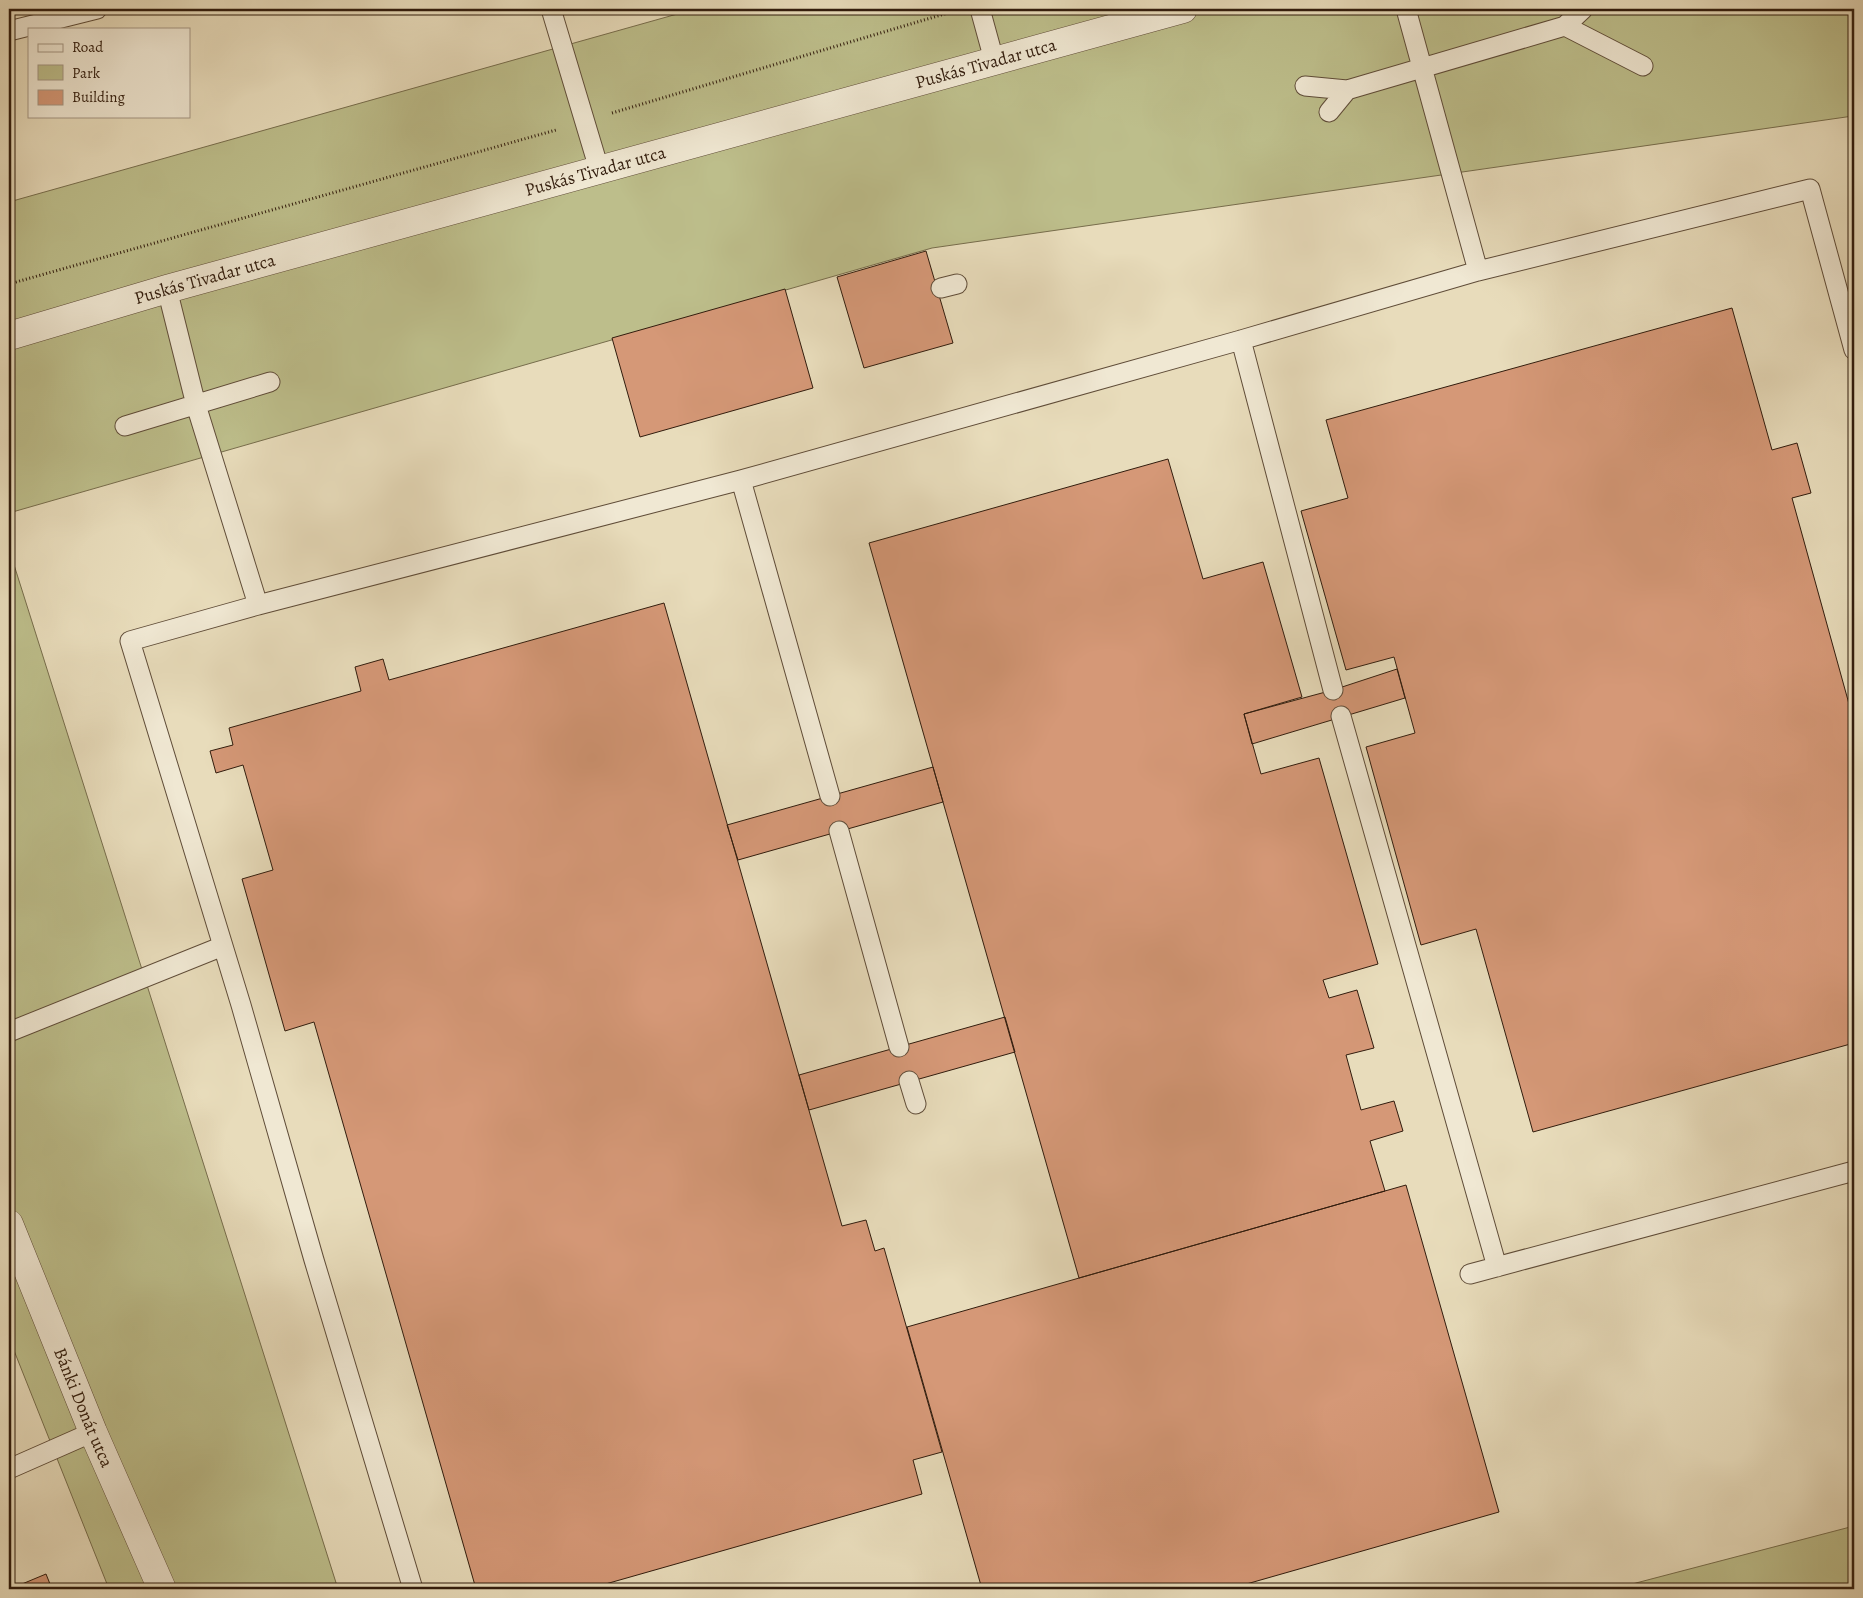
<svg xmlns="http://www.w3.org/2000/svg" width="1863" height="1598" font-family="Alegreya,serif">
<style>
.green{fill:#bdbe8b;stroke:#776d4c}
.building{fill:#d59877;stroke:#311c0d}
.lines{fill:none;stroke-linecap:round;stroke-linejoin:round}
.service-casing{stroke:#5f4c38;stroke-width:21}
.minor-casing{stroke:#5f4c38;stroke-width:29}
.path{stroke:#311c0d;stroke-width:3;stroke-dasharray:1 2.5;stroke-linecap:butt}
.service{stroke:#f0e8d3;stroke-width:19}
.minor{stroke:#f0e8d3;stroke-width:28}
.labels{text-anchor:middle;stroke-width:4;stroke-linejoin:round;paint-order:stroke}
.street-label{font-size:18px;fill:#311c0d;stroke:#f0e8d3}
</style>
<rect width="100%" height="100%" fill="#e8dcbb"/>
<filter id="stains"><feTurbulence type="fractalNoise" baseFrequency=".004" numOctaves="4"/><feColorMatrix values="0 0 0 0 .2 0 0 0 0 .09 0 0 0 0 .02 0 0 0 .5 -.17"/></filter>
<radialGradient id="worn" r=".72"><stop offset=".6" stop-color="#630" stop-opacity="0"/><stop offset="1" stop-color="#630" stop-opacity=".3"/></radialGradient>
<path class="green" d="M695 9H1854V120L1853 116 932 248 9 513V202Z
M9 549 338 1589H109L9 1338Z
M1854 1526V1589H1613Z"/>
<path class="building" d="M926 251 953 343 864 368 837 277Z
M785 289 813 388 640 437 612 338Z
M1732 308 1772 450 1797 443 1811 493 1792 498 1854 722V1043L1533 1132 1476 929 1421 945 1366 747 1415 733 1394 657 1346 670 1301 511 1348 498 1326 420Z
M1168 459 1203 579 1263 562 1302 697 1244 714 1261 774 1319 758 1378 964 1323 980 1329 998 1357 990 1374 1048 1346 1055 1361 1110 1394 1101 1403 1131 1370 1141 1385 1191 1079 1278 869 543Z
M664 603 842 1226 866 1220 875 1251 884 1248 942 1452 913 1460 922 1494 588 1589H476L314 1022 285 1031 242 879 273 870 243 765 216 773 210 751 233 745 229 728 361 691 355 667 383 659 389 680Z
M1397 669 1405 698 1252 744 1244 714 1333 690Z
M933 767 943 802 738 860 727 825Z
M1005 1017 1015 1052 809 1110 799 1075Z
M1406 1185 1499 1512 1229 1589H982L907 1327Z
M46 1574 52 1589H10Z"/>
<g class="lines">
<defs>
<path id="service" d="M551 9 599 169
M980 9 994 60
M1406 9 1478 271
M1565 26 1643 66
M9 31 97 9
M1305 86 1347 90 1565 26 1583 9
M1329 112 1347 90
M941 288 957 284
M167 289 196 405 258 605 130 641 241 1005 314 1260 413 1589
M1241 340 1333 690
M125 426 270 382
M741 480 830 796
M258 605 741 480 1241 340 1478 271 1810 189 1854 350
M1341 716 1497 1267
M839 831 899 1047
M9 1032 223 946
M909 1081 916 1104
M1470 1274 1854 1171
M9 1469 93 1432"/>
<g id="minor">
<path id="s1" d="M9 336 167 289 1183 9"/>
<path id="s2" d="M9 1224 93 1432 162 1589"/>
</g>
</defs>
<use href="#service" class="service-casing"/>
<use href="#minor" class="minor-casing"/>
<path class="path" d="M612 113 951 12
M9 284 556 130"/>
<use href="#service" class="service"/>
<use href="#minor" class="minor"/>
</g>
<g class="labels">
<g class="street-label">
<text dy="6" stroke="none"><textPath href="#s1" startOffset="1014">Puskás Tivadar utca</textPath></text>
<text dy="6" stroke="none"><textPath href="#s1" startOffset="609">Puskás Tivadar utca</textPath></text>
<text dy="6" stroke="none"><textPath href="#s1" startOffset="204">Puskás Tivadar utca</textPath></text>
<text dy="6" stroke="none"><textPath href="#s2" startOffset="198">Bánki Donát utca</textPath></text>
</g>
</g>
<rect width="1863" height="1598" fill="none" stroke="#e8dcbb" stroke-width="30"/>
<rect x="10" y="10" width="1843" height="1578" fill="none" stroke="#311c0d" stroke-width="2.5"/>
<rect x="15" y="15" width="1833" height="1568" fill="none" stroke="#311c0d"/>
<rect x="28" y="28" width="162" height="90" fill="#f0e8d3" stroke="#a49684"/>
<rect x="38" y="44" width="25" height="8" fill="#f0e8d3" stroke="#a49684"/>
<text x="72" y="52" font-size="15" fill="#311c0d">Road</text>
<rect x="38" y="65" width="25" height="15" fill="#bdbe8b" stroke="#a49684"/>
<text x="72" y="78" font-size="15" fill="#311c0d">Park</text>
<rect x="38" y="90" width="25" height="15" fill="#d59877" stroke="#a49684"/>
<text x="72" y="102" font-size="15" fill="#311c0d">Building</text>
<rect width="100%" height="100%" filter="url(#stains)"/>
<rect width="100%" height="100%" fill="url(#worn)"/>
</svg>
